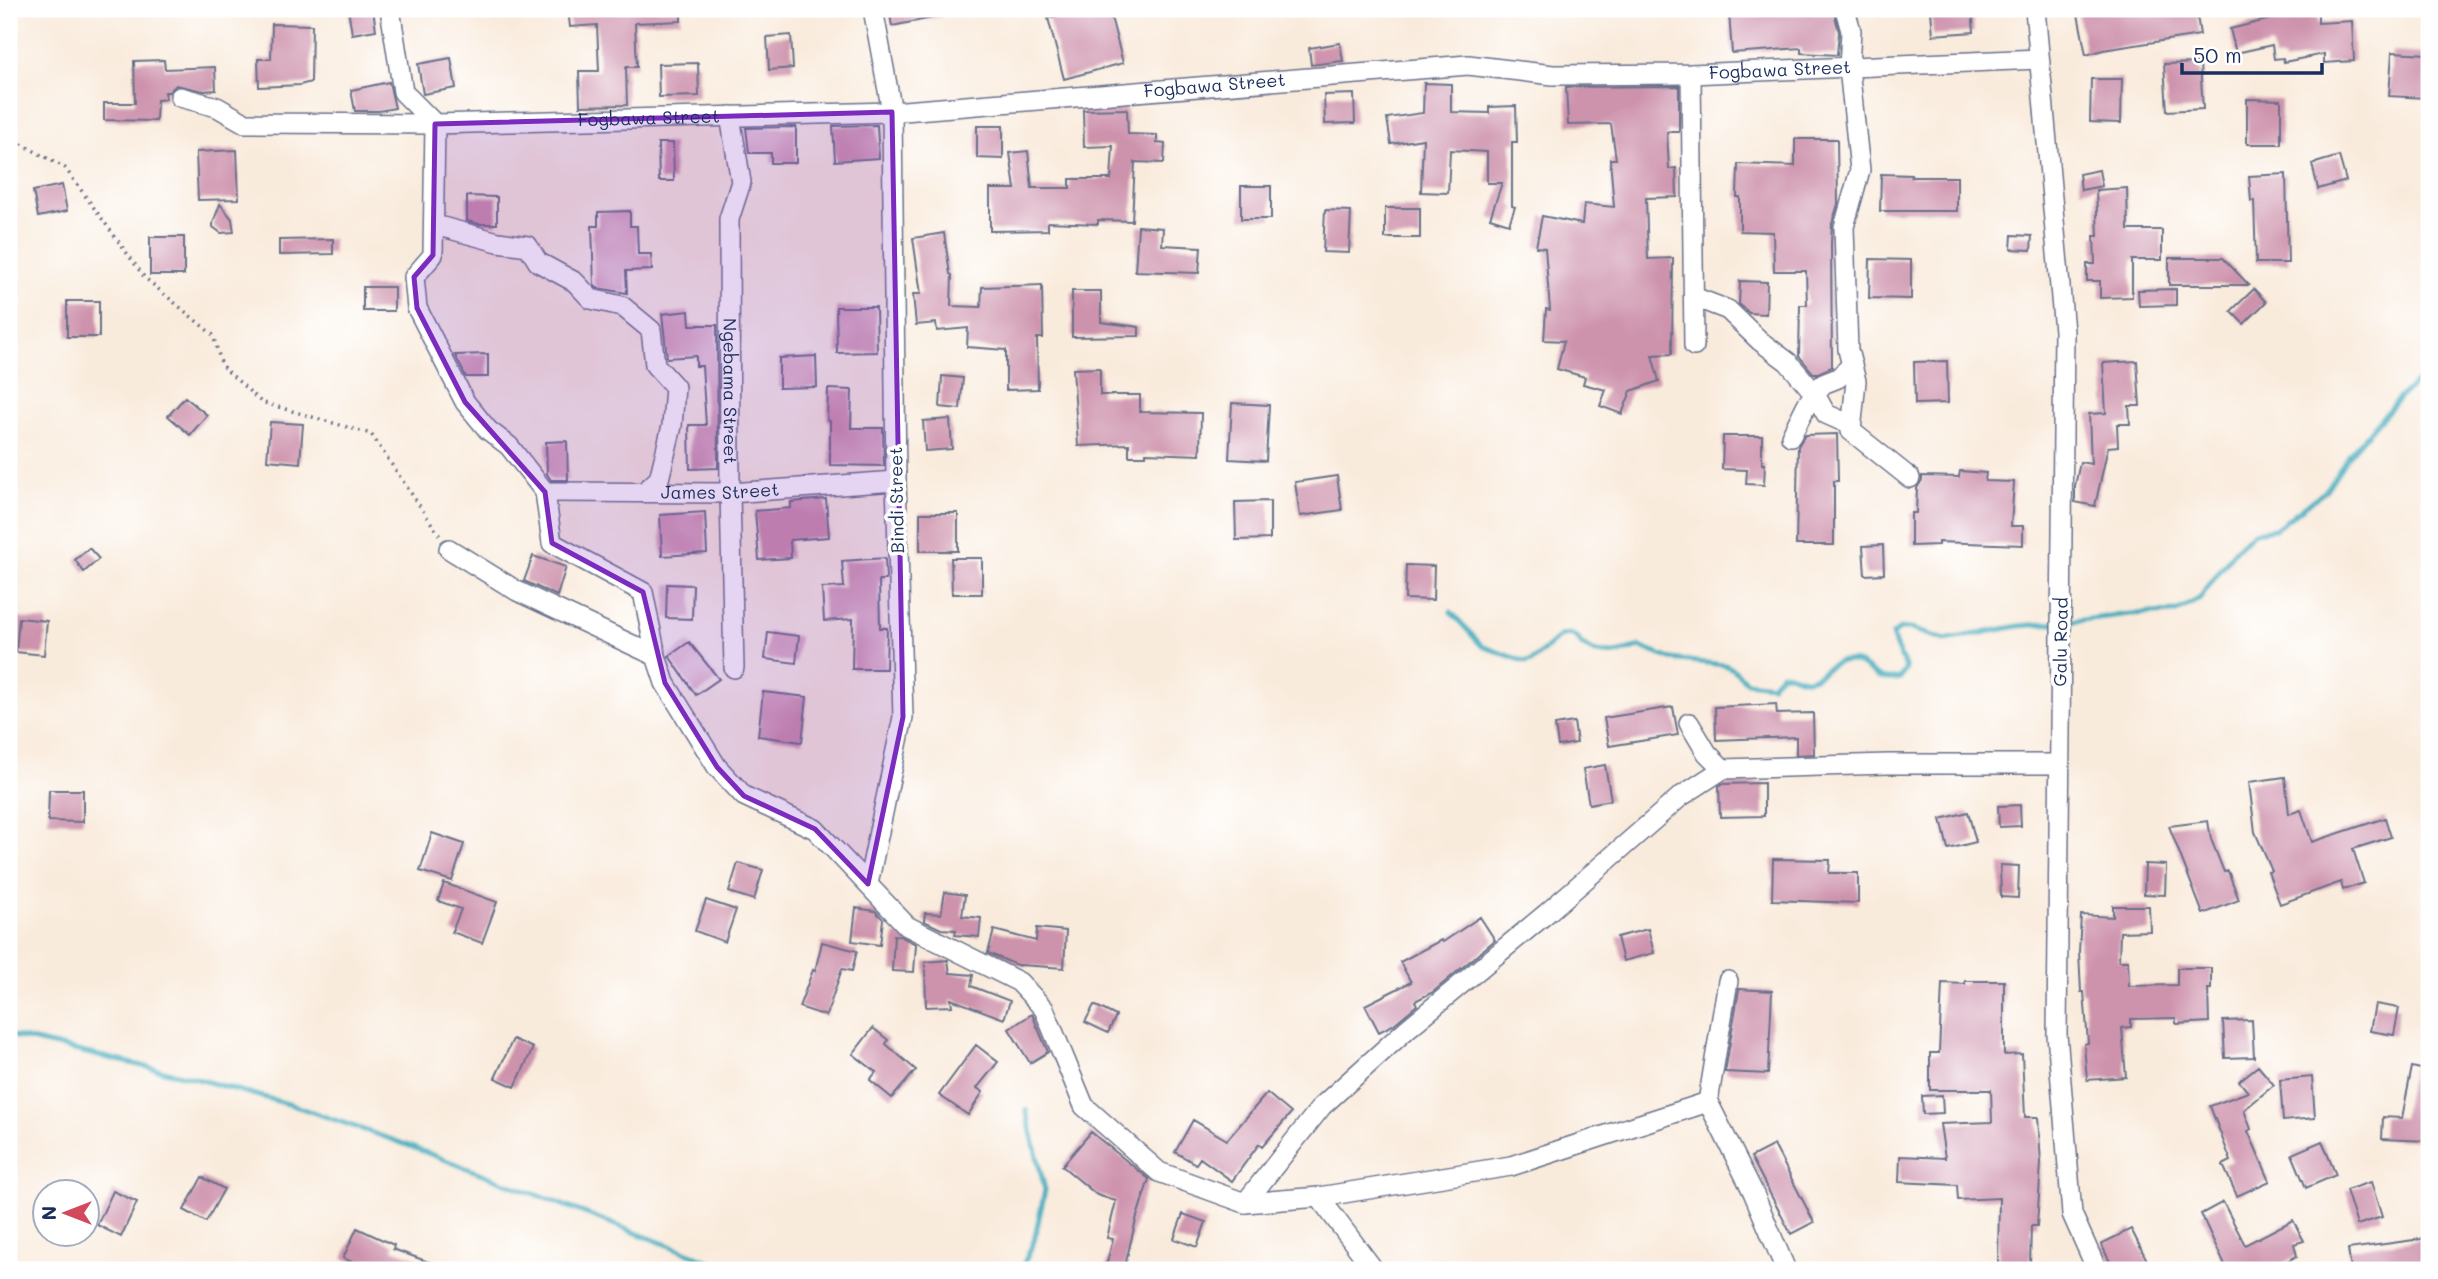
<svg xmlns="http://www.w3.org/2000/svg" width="2438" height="1279" font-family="Mali,sans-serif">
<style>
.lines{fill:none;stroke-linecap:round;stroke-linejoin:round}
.stream{stroke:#3eabbd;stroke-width:5}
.building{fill:#cd92ac}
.minor-casing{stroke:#69718a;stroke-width:22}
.path{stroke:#69718a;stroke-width:3.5;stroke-dasharray:2 5;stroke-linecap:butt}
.minor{stroke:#fff;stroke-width:19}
.marked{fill:#7b2cbf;fill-opacity:0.2;stroke:#7b2cbf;stroke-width:5;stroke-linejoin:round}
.labels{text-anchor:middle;stroke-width:7;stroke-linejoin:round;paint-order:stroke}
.street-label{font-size:18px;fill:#1b2f5e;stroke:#fff}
</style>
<rect width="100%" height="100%" fill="#fff"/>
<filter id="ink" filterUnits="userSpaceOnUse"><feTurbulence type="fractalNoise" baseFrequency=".0143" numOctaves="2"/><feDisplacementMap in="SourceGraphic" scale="14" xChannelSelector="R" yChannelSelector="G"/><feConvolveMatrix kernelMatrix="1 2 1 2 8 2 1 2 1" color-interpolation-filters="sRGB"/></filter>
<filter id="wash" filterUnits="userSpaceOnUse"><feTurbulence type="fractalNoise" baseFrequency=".00686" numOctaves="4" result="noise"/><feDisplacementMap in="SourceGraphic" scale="28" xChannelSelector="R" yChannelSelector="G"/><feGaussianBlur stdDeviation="1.57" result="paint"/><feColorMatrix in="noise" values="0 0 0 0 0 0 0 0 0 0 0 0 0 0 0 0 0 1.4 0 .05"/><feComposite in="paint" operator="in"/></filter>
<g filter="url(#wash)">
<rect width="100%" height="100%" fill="#f9ebdc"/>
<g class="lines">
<path class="stream" d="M1451 612 1482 646 1526 662 1532 661 1560 636 1569 634 1577 637 1582 645 1595 652 1614 654 1640 647 1671 659 1725 665 1733 669 1747 682 1772 685 1781 673C1791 672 1798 680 1807 679 1823 678 1827 659 1851 661 1869 663 1873 685 1900 678L1906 669C1902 656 1894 649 1893 634L1900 629H1911L1945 640 2019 626 2056 623
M2066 622 2130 614 2176 612 2199 599 2236 549 2254 532 2275 529 2326 490 2349 455 2401 396 2429 371
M9 1035 190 1077 292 1105 396 1141 733 1270
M1021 1270 1034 1241 1045 1190 1026 1110"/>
</g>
<g id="blocks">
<path class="building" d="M348 9H373L376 30 352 34Z
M568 9H681V21L635 23 637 67H626L627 105 580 106 579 71H599L597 25 570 27Z
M889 9H941L942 16 892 26Z
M1082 9H1109L1123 63 1064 79 1048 18Z
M1792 9H1833L1839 32 1837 55 1801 53V48L1732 53 1729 13Z
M1972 9 1974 32 1933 35 1931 11Z
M2077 9H2196L2200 35 2103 50 2086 55Z
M2296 13H2318V23L2352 21 2354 61 2324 63V54L2284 62 2283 58 2274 59 2272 45 2236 53 2230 29Z
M272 24 312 25 311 82 300 85 259 87 258 59H271Z
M791 35 793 68 769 70 767 37Z
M1340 43 1343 61 1311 65 1309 48Z
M2392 52 2428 54 2426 98 2389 96Z
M451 58 456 88 423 94 418 64Z
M164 60 165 69 215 67 216 90 204 91 176 85 169 92H165L166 99 157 100 156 121 104 120V103H135L134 61Z
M698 63 699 96 659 97 658 64Z
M2200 63 2203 109 2167 111 2164 64Z
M2091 79H2122L2121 123 2090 122Z
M389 82 395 108 379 111H355L351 90Z
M1424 83 1451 84V112L1489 113V107L1516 106 1517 142H1512V206L1515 207 1509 224 1490 218 1502 183H1487V152L1450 150 1448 193 1421 192 1423 139 1391 144 1387 118 1423 113Z
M1679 86V132H1667L1669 169 1676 168 1677 197 1646 198 1648 259 1673 258 1672 354 1652 355 1659 381 1631 391 1622 414 1600 406 1606 390 1583 384 1585 377 1557 369 1564 341 1544 340 1546 309 1550 310 1545 248 1536 247 1542 216 1582 224 1584 204 1614 207 1610 159H1616L1611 124 1568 125 1566 87Z
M1354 94 1355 123 1325 124 1324 95Z
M2247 99 2281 100V144H2247Z
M1127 109 1128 134 1157 135V143L1165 144 1164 163 1135 162 1132 221 1098 220V224L1048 222V230L990 231V189H1015L1010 153 1028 151 1032 188H1070V179H1111L1113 146 1084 147 1083 110Z
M877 125 879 158 835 161 833 126Z
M977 126H1003V159L977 158Z
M796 127V163H771V153H749L746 128Z
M1795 139H1837L1838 204 1832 224 1831 244 1832 367 1818 373H1813L1799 356 1800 305H1807L1806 271H1774L1773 232 1740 231V197H1737L1738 164 1795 166Z
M658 143H673L674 181H659Z
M237 150 239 199 198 200 196 152Z
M2339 156 2346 181 2318 189 2312 164Z
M2099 170 2102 186 2081 190 2079 174Z
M1881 174 1911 175V177H1957V211H1880Z
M2286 174 2288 263H2256L2254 201H2251L2249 176Z
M62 185 67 211 38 217 33 191Z
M1241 186H1271V219H1241Z
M2127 188 2128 230H2162V260H2132V297L2100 298V281H2087V264H2095L2094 236H2098L2096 190Z
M467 196 497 197V224H479L467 221Z
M220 204 232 219 234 232 221 233 213 227V223Z
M1385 208H1420V238H1385Z
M1325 210 1351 211 1349 253 1323 252Z
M630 211V226H637L638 254H651L652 270 626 271 627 293 597 288 594 285 592 226H598V212Z
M1138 226 1163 228 1162 245 1201 247 1199 273 1135 271Z
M944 233 950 274 952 275 951 306 981 307 982 287 1042 285 1043 338H1037L1038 389 1006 390V350L967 347 968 328 937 331 936 323 916 325 913 294H921L913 238Z
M2012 235 2032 236 2031 250 2011 249Z
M150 237H184V275H150Z
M333 239V254L279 255V240Z
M2169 258H2223L2249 285H2169Z
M1870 259 1911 260V299L1869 298Z
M1740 281 1767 282 1766 314 1749 313 1739 304Z
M363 287H394V311H363Z
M2176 289V305L2139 306 2138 290Z
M2254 289 2266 302 2244 324 2231 311Z
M1072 291H1101V322L1139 327V336L1072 337Z
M67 301H99V337H67Z
M836 307H876L877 352 837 353Z
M689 311 690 325H717L718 468 690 469 689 425H706L702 366H696V356L667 358 662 314Z
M488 354V377H466L455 355Z
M816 356 817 387 779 388V358Z
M1947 361 1948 403 1915 404 1914 362Z
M2137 361 2140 406H2129L2130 424H2117L2118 446 2108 447 2095 506 2075 502V486L2080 462 2091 464 2089 414 2106 413 2103 363Z
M1100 368V395H1140V412L1201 413 1200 455 1146 453V456H1129V444L1078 446 1073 369Z
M942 376 963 378 960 409 940 407Z
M828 389 852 390 851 428H883L884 466 830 465V421L827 420Z
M185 397 207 415 190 435 168 416Z
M1232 403 1269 405 1266 461 1229 459Z
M950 419 952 449 925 451 923 421Z
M270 422 303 424 300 463 267 460Z
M1837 434 1838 481H1834V545H1796L1798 446 1805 435Z
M1723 436H1762V464H1765L1764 485 1746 484 1747 470 1722 469Z
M567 441 568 480H551L547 474 546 442Z
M1960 471 1986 473 1985 481 2014 482 2011 526H2023V545L1938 542V545L1911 546V513H1916L1917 488 1922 480V476L1959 477Z
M1337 476 1342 510 1300 516 1295 482Z
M826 499 829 537 790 540 791 558 759 560 755 511 791 508V502Z
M1270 501V539L1236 540 1235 502Z
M705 512 707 553 662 556 660 515Z
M920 513H958V551H920Z
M1883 545 1884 574 1865 575 1863 546Z
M89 548 99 559 84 572 75 560Z
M533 556 566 567 557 596 524 581Z
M885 558 886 580H879L880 628H887L886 669H852L853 619 824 621 822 588 844 587 842 561Z
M951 558H982V594H952Z
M1406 565 1434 566 1433 600 1405 599Z
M667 584 693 585 692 619 666 618Z
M19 618 47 621 44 655 16 652Z
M768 632 799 636 796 663 765 659Z
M689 642 719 679 696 695 669 656Z
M763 692 807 697 802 742 758 736Z
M1776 704 1777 714 1813 713 1814 754 1796 755V737L1716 740 1715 707Z
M1673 707 1678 735 1609 746 1604 718Z
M1574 722 1577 743 1558 746 1555 725Z
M1605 765 1611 800 1589 804 1583 769Z
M2285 777 2289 814 2301 810 2312 842 2385 818 2391 837 2353 849 2364 883 2343 890 2341 882 2280 904 2268 872 2272 871 2255 832 2249 782Z
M1764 783V816L1720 817 1719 786 1722 784Z
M49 790H83V822L48 821Z
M2020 805 2021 826 1999 827 1998 806Z
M1968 812 1976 842 1948 849 1941 819Z
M2208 821 2211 839 2224 872 2228 871 2239 900 2203 914 2169 826Z
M432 833 464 844 452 881 420 871Z
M1773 859 1830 860 1829 873H1858V903L1772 900Z
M738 863 763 870 754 900 729 892Z
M2145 864 2166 865 2165 895 2144 894Z
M2000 865 2019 866 2018 898 2001 897Z
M444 883 497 902 482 943 452 932 461 909 438 901Z
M945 892 965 895 962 916 981 918 979 937 955 935 956 930 941 929 924 921 925 913 941 914Z
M706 900 736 910 725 942 695 931Z
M2113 906H2149L2150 931 2120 932 2119 961H2128L2129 986 2177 985V968H2211V989H2208L2209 1022 2176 1024V1018L2131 1019V1027L2122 1028 2126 1077 2087 1080 2084 1044 2088 1043 2084 992H2081L2079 952 2081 915 2113 917Z
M856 908 875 911 883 919 880 945 852 941Z
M1480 917 1495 940 1433 992 1415 1001 1417 1005 1393 1025 1379 1032 1365 1005 1411 982 1400 962 1441 940 1443 942Z
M1037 928 1066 931 1064 968 1020 965 1019 966 988 953 994 930 1036 941Z
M1648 929 1654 953 1623 961 1617 937Z
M894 935 900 936 916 944 914 972 892 971Z
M822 942 857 951 852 971 842 969 826 1016 799 1007 813 970 815 971Z
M948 960 950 973 973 975 971 986 1010 1001 1004 1019 951 999 952 1006 926 1007 925 962Z
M1965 981H2004V1055L2022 1054 2025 1117H2038L2041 1163 2037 1226H2031L2030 1267 1998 1266 1999 1198 1958 1200 1957 1185 1899 1182 1900 1156 1945 1158 1940 1124 1992 1122 1991 1090H1930V1053H1939L1942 983 1965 984Z
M1739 989 1772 991 1768 1074 1725 1072Z
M2375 1004 2399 1008 2394 1035 2370 1031Z
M1094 1005 1116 1016 1108 1033 1085 1022Z
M1032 1014 1048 1052 1030 1063 1009 1029Z
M2252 1020 2254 1057 2225 1058 2223 1021Z
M873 1028 888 1040 886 1044 916 1070 892 1098 870 1080 876 1072 853 1054Z
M513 1039 533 1048 515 1087 495 1078Z
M976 1045 998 1062 977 1088 983 1092 968 1115 939 1095Z
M2258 1066 2274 1085 2244 1110 2251 1129 2248 1131 2270 1181 2237 1196 2223 1165 2231 1161 2210 1106 2248 1092 2239 1081Z
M2412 1067 2429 1071V1141L2382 1139 2383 1117 2402 1118Z
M2312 1077 2315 1118 2283 1121 2280 1080Z
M1267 1093 1291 1113 1262 1147 1259 1144 1232 1181 1200 1158 1196 1164 1175 1152 1193 1120 1227 1140Z
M1942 1095 1943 1113 1923 1114 1922 1096Z
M1091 1132 1149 1179 1136 1220 1124 1270H1105L1113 1239 1107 1238 1116 1201 1097 1195 1062 1166Z
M2322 1141 2336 1175 2306 1188 2292 1154Z
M1774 1145 1814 1222 1791 1234 1751 1157Z
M202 1177 224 1189 206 1222 184 1210Z
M2371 1182 2382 1217 2357 1225 2346 1190Z
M113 1191 137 1202 121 1237 97 1225Z
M2223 1202 2245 1245 2293 1220 2304 1241 2294 1244 2297 1256 2270 1270H2227L2201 1214Z
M1183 1214 1206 1222 1197 1247 1174 1239Z
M357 1228 394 1245 393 1249 445 1268V1270H370L343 1258Z
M2131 1229 2152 1270H2114L2101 1244Z
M2429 1238V1270H2351L2348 1249Z"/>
</g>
</g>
<g filter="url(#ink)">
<use href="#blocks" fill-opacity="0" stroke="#69718a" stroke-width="2"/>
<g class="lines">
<defs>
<g id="minor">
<path id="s1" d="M390 9 403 92 435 124 892 112 1468 65 1553 75 1691 74 2039 59"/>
<path d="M1845 9 1851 31 1849 68 1860 170 1844 227 1848 350 1856 381 1851 431 1910 478"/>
<path d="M2035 9 2064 331 2057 1034 2072 1214 2097 1270"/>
<path d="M1691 74 1694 346"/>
<path d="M180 97 217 107 245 123 435 124 433 255 414 277 417 308 465 402 488 430 509 446 545 492 552 543 643 592 656 656"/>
<path id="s2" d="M730 116 741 182 729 219 730 493 734 668"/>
<path d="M435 225 498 242 528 246 538 262 575 282 591 299 622 306 651 330 655 365 675 387 672 426 659 479 644 492"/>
<path d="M1694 297 1728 310 1760 341 1788 362 1815 394 1826 414 1851 425"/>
<path d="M1791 436 1807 404 1823 384 1838 378 1852 365"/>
<path id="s3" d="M545 492 730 493 896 481"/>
<path d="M449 549 517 591 656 656 665 683 717 767 744 796 815 829 907 926 1019 982 1044 1009 1084 1106 1159 1172 1245 1203 1319 1197 1511 1166 1708 1102"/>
<path d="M1689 723 1707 753 1723 769"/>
<path d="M868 884 903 717 896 481 892 112 873 9"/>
<path d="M1708 1102 1753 1192 1786 1270"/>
<path d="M1708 1102 1728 981"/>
<path d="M1319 1197 1374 1270"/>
<path d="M1245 1203 1322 1106 1407 1029 1547 913 1680 797 1723 769 1888 764H2059"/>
</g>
</defs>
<use href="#minor" class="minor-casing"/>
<path class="path" d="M9 137 65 168 145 278 213 335 222 366 261 402 371 434 440 536"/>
<use href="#minor" class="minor"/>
</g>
</g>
<path class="marked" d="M892 112 903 717 868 884 815 829 744 796 717 767 665 683 643 592 552 543 545 492 465 402 417 308 414 277 433 255 435 124Z"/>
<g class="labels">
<g class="street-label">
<text dy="6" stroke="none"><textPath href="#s1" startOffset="1477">Fogbawa Street</textPath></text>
<text dy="6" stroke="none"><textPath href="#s1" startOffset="910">Fogbawa Street</textPath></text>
<text dy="6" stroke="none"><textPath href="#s1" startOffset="343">Fogbawa Street</textPath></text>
<text dy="6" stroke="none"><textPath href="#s2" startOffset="278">Ngebama Street</textPath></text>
<text dy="6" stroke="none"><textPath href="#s3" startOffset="175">James Street</textPath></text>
<text transform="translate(897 500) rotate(-91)" y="6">Bindi Street</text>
<text transform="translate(2061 642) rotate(-89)" y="6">Galu Road</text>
</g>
</g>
<rect width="2438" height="1279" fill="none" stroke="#fff" stroke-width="35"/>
<g transform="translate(66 1213) rotate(270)"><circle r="33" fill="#ffffff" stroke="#a4acbf" stroke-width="2"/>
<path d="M0-5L12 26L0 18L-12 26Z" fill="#d1495b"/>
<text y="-10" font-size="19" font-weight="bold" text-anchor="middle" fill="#1b2f5e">N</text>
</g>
<path d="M2182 63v10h140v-10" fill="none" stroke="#1b2f5e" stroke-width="3.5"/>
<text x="2193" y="63" font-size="21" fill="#1b2f5e" stroke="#ffffff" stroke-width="5" paint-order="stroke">50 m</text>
</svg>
